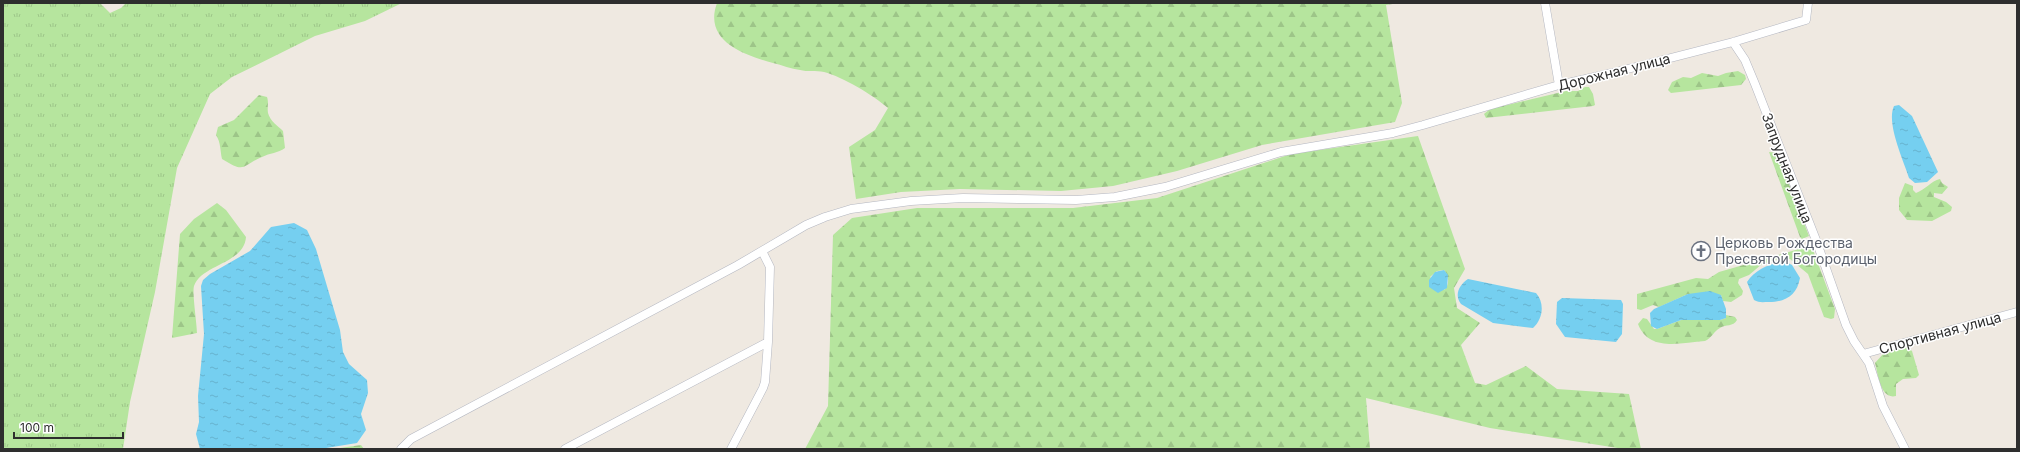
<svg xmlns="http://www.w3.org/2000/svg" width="2020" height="452" font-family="Inter,sans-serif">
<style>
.grass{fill:url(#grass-tufts)}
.forest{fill:url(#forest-firs);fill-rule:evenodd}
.water{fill:url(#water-ripples)}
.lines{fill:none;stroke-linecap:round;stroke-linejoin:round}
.street-casing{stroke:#b4b7c1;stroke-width:9}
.street{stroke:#fff;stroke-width:8}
.labels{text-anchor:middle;stroke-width:3;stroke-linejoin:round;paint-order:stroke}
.street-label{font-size:14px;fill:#2e2e2e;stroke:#fff}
.worship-label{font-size:14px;fill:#5b616d;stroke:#fff;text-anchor:start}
</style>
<defs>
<pattern id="grass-tufts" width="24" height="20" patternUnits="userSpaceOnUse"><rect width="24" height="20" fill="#b6e59e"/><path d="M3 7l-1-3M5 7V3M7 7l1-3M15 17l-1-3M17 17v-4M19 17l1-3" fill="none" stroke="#9dc588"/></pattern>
<pattern id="forest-firs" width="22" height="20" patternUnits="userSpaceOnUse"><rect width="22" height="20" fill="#b6e59e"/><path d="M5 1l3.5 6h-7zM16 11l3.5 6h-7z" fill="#9dc588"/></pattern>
<pattern id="water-ripples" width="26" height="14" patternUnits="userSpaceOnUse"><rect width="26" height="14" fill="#75cff0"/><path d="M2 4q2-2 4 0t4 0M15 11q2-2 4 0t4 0" fill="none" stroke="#66b2ce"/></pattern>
</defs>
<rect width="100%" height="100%" fill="#efe9e1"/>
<path class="grass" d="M3 3H100L110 13 121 8 126 3H402L365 21 315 36 232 77 210 94 177 168 155 292 130 402 123 449H3Z"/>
<path class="forest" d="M717 3H1399L1386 5 1402 103 1395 122 1262 145 1177 171 1113 186 1061 191 960 189 901 192 856 199 849 147 875 130 888 108C873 95 843 77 824 72 816 70 807 72 800 70 791 69 782 65 773 63 744 55 703 41 717 3Z
M1738 71 1745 75 1746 79 1741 85 1671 93 1668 90 1672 82 1683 77 1691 78 1702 73 1718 76 1726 73Z
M1585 87H1589L1593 94 1595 105 1593 106 1486 118 1484 114 1490 109 1566 91H1578Z
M259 95 267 97C269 103 267 107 268 113 270 121 278 126 283 131L285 148C278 153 270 153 262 157 241 166 246 174 222 159 220 150 221 143 216 135L218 127 234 120Z
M1418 136 1465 269 1454 288 1457 308 1480 323 1461 345 1475 383 1486 385 1526 366 1557 389 1629 394 1641 449H1624L1490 428 1366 398 1370 449H805L828 406 833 235 852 218 917 208H1073L1157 198 1291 154ZM1444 270C1449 276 1450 285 1444 290L1430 277 1437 271Z
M1769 152 1777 153 1809 236 1802 239 1800 237Z
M1940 179 1942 183 1948 187 1942 194 1934 193V197L1946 202 1952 207 1951 211 1932 221 1907 220 1899 210V198L1905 183 1913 186V190L1916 193C1925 190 1931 181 1940 179Z
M217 203 226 210 246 237C244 264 202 264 194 286 192 293 197 324 197 333L172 338 180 234 194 219Z
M1806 247H1810L1813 250 1835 309 1834 318 1831 319 1824 317 1808 274 1790 259H1778L1762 264 1749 275 1739 279 1738 283 1743 291 1742 295 1731 302 1723 301 1721 295 1688 294 1659 307 1653 305 1641 310 1637 309V294L1696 278 1708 279 1719 272Z
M1726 315 1735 317 1737 320C1733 327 1726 324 1720 328 1713 332 1712 338 1705 341 1680 343 1649 352 1638 324L1643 318 1647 319 1654 329H1657L1681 320H1720L1726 318Z
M1906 346 1912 351 1919 375 1916 378 1903 379 1896 384V396C1880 400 1878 373 1875 363L1883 354Z
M361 445 364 449H333Z"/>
<path class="water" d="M1899 105 1912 116 1938 172 1927 182 1915 183 1909 178C1903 159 1886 123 1894 106Z
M294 223 307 230 316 249 340 330 343 352 349 364 367 380 368 393 361 414 366 430 357 443 320 449H200L196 434 199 422 198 396 204 334 201 286 203 280 210 274 250 251 271 227Z
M1784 261 1792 265 1800 278C1797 295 1786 302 1769 302 1763 302 1759 303 1754 300L1747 282C1755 269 1770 264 1784 261Z
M1444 270 1448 275 1447 288 1438 293 1429 287V280L1435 272Z
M1468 279 1536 293C1545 303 1543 319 1533 328L1493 323 1461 304C1454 295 1459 285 1468 279Z
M1710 291 1721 295 1726 309V318L1720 320H1681L1657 329 1651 326 1650 313 1654 309 1688 294Z
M1562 298 1621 300 1623 304 1622 334 1616 342 1565 337 1556 324 1557 302Z"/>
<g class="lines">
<defs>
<path id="street" d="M1545 3 1559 85
M1733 42 1745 60 1755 84 1816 240 1846 325 1854 341 1869 363 1883 406 1905 449
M762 251 770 267 768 342
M1863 354 2017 312
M401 449 411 439 738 265 806 225 825 217 851 209 911 201 963 198 1076 200 1115 197 1165 187 1281 152 1393 133 1423 125 1559 85 1612 73 1733 42 1806 20 1808 3
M565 449 768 342 765 382 763 388 731 449"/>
</defs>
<use href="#street" class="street-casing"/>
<use href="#street" class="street"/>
</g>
<defs>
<symbol id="church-ring" viewBox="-11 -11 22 22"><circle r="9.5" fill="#fff" stroke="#6b7280" stroke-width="1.5"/><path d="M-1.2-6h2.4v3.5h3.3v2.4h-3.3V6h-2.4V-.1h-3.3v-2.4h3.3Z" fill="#6b7280"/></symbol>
</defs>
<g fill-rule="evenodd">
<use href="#church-ring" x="1690" y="240" width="22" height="22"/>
</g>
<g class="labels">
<g class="street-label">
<text transform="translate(1614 72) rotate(-14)" y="5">Дорожная улица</text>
<text transform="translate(1787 168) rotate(69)" y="5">Запрудная улица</text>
<text transform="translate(1940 333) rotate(-15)" y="5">Спортивная улица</text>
</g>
<g class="worship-label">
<text x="1715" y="248">Церковь Рождества<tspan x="1715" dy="16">Пресвятой Богородицы</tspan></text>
</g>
</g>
<rect width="2020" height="452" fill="none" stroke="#2e2e2e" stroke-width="8"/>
<path d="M14 432v6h109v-6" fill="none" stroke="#2e2e2e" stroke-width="2"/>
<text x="20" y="432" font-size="12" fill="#2e2e2e" stroke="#ffffff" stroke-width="3" paint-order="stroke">100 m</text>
</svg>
